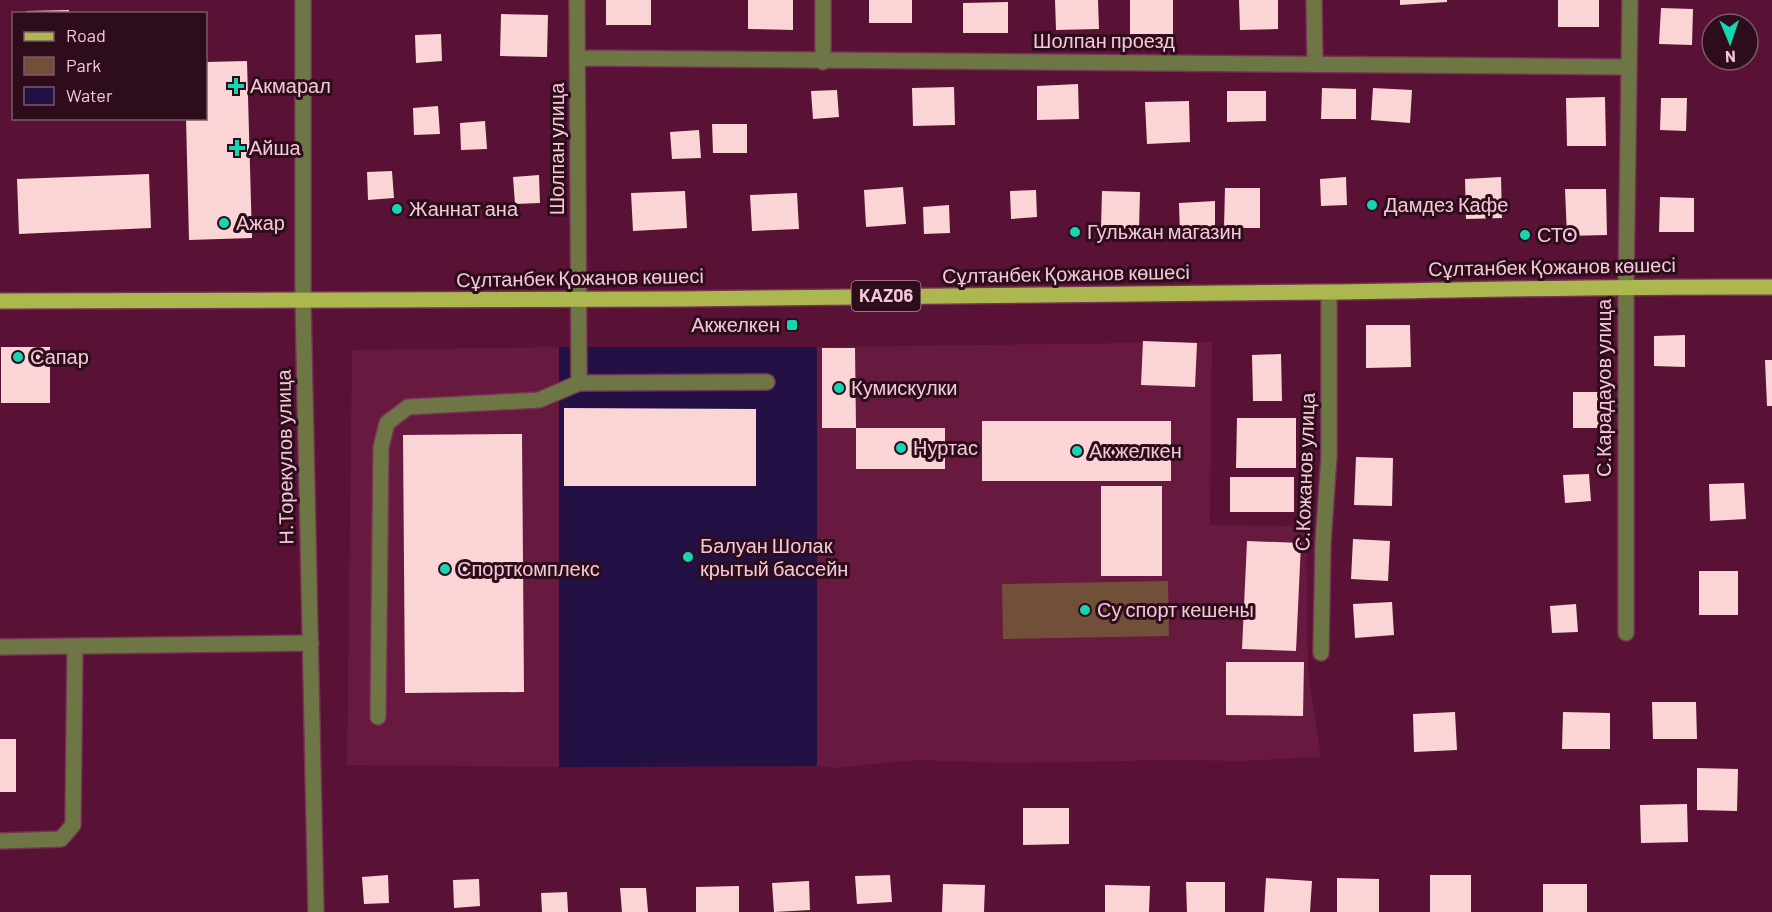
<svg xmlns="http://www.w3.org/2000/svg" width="1772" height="912" font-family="Barlow,sans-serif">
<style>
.built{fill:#681940}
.green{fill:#714f38}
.water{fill:#231044}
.building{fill:#fbd4d6}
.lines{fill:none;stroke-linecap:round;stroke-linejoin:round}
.minor-casing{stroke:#753252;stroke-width:18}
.major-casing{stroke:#753252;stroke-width:18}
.minor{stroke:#6f7646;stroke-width:15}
.major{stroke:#acb84f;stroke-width:15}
.poi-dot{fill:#18d5b2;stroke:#2d0d1b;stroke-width:2}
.labels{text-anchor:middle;stroke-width:6;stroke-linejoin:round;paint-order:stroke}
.shield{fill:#2d0d1b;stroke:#b9909f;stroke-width:1.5}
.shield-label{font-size:18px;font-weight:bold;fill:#f5c8d8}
.street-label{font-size:20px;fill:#f5c8d8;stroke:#2d0d1b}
.poi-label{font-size:20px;fill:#f5c8d8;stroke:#2d0d1b;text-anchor:start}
</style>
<rect width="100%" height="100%" fill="#591135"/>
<path class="built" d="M1212 342 1210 525 1306 526 1308 672 1321 757 1239 761 1167 760 1083 762 1004 763 917 760 833 768 817 766V347Z
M559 347V767L347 765 352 350Z"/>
<path class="green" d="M1168 581 1169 636 1003 639 1002 584Z"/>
<path class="water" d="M559 347H817V766L559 767Z"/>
<path class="building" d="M606 0H651V25H606Z
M748 0H793V30L748 29Z
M869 0H912V23H869Z
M1055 0H1098L1099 29 1056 30Z
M1130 0H1173V34H1130Z
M1239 0H1278V29L1240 30Z
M1400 0H1447V2L1400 5Z
M1558 0H1599V27H1558Z
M1008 2V33H963V3Z
M1661 8 1693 9 1692 45 1659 44Z
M69 10V14H26V11Z
M501 14 548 15 547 57 500 56Z
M441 34 442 61 416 63 415 35Z
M247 61 252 238 189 240 186 118H206V62Z
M1078 84 1079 119 1037 120V86Z
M954 87 955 125 913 126 912 88Z
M1322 88 1356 89V119H1321Z
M1373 88 1412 90 1410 123 1371 120Z
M837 90 839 117 813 119 811 91Z
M1227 91H1266V121L1227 122Z
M1605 97 1606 146H1567L1566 98Z
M1661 98H1687L1686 131 1660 130Z
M1189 101 1190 142 1147 144 1145 102Z
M438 106 440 134 414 135 413 108Z
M485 121 487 149 461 150 460 123Z
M712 124H747V153H713Z
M699 130 701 158 672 159 670 132Z
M392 171 394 198 368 200 367 172Z
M149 174 151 228 19 234 17 179Z
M539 175 540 203 515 204 513 177Z
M1346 177 1347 205 1321 206 1320 179Z
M1501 177 1502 218 1466 219 1465 179Z
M903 187 906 224 866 227 864 190Z
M1225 188H1260V228H1224Z
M1565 189H1606L1607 235 1567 236Z
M1036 190 1037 217 1011 219 1010 191Z
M685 191 687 228 633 231 631 193Z
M1102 191 1140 192 1139 229 1101 228Z
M797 193 799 229 752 231 750 195Z
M1660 197 1694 198V232H1659Z
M1215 201V235L1180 236 1179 203Z
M949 205 950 233 924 234 923 207Z
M1366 325H1410L1411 367 1366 368Z
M1685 335V367L1654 366V336Z
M1143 341 1197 343 1195 387 1141 385Z
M1 347H50V403H1Z
M822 348H855L856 428H822Z
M1281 354 1282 401H1253L1252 355Z
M1765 360H1772V406H1767Z
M1573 392H1606V428H1573Z
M564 408 756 409V486H564Z
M1237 418H1296V468H1236Z
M982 421H1171V481H982Z
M856 428H945V469H856Z
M522 434 524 692 405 693 403 435Z
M1356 457 1393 458 1392 506 1354 505Z
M1589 474 1591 501 1565 503 1563 475Z
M1230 477H1294V512H1230Z
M1744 483 1746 519 1710 521 1709 484Z
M1101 486H1162V576H1101Z
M1353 539 1390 541 1388 581 1351 579Z
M1247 541 1301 543 1296 651 1242 649Z
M1699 571H1738V615H1699Z
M1392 602 1394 635 1355 638 1353 604Z
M1576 604 1578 632 1552 633 1550 606Z
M1226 662H1304L1303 716 1226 715Z
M1652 702H1696L1697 739H1653Z
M1455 712 1457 750 1414 752 1413 714Z
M1563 712 1610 713V749H1562Z
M0 739H16V792H0Z
M1697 768 1738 769 1737 811 1697 810Z
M1687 804 1688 842 1641 843 1640 805Z
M1023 808H1069V844L1023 845Z
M388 875 389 903 364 904 362 877Z
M890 875 892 902 857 904 855 876Z
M1430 875H1471V912H1430Z
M1266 878 1312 881 1310 912H1264Z
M1337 878 1379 879V912H1337Z
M479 879 480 906 454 908 453 880Z
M809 881 810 910 774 912 772 883Z
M1186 882H1225V912H1187Z
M943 884 985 885 984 912H942Z
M1543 884H1587V912H1543Z
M1105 885 1150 886 1149 912H1105Z
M739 886V912H696V887Z
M620 888H646L648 912H622Z
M567 892 568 912H542L541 893Z"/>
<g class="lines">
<defs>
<path id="minor" d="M303 0V301L316 912
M577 0 579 383
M1314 0 1315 63
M578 58C928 63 1279 62 1629 67
M823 62V0
M1626 633V286L1630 0
M0 647 311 643
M1321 653 1323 543 1329 456V292
M378 717 381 447 387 423 408 407 539 400 579 383 767 382
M0 841 61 839 73 825 75 647"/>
<path id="major" d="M0 301C442 302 885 298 1327 292 1475 290 1624 286 1772 287"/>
</defs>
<use href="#minor" class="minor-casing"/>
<use href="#major" class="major-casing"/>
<use href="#minor" class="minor"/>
<use href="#major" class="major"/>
</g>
<g class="poi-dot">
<path d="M233 77h6v6h6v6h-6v6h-6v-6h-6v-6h6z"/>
<path d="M234 139h6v6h6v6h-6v6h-6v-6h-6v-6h6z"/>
<circle cx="1372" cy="205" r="6"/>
<circle cx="397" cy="209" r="6"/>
<circle cx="224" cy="223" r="6"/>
<circle cx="1075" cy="232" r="6"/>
<circle cx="1525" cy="235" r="6"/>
<rect x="786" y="319" width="12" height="12" rx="3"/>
<circle cx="18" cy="357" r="6"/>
<circle cx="839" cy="388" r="6"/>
<circle cx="901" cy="448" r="6"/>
<circle cx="1077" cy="451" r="6"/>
<circle cx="688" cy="557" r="6"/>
<circle cx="445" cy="569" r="6"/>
<circle cx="1085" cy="610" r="6"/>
</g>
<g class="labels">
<rect class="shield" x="851.5" y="281" width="69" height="30" rx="4.5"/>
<g class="shield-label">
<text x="886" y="302">KАZ06</text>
</g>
<g class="street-label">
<text x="1104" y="48">Шолпан проезд</text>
<text transform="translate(557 149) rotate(-90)" y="7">Шолпан улица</text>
<text transform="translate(1552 267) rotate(-1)" y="7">Сұлтанбек Қожанов көшесі</text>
<text transform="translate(1066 274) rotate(-1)" y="7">Сұлтанбек Қожанов көшесі</text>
<text transform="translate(580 278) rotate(-1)" y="7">Сұлтанбек Қожанов көшесі</text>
<text transform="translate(1604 388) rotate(-90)" y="7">С.Карадауов улица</text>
<text transform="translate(285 457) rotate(-91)" y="7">Н.Торекулов улица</text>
<text transform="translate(1305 472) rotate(-88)" y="7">С.Кожанов улица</text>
</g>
<g class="poi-label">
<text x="250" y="93">Акмарал</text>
<text x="249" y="155">Айша</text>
<text x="1384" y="212">Дамдез Кафе</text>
<text x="409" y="216">Жаннат ана</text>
<text x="236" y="230">Ажар</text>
<text x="1087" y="239">Гульжан магазин</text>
<text x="1537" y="242">СТО</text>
<text x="780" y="332" text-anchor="end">Акжелкен</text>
<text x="30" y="364">Сапар</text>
<text x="851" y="395">Кумискулки</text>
<text x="913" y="455">Нуртас</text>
<text x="1089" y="458">Ак желкен</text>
<text x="700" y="553">Балуан Шолак<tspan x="700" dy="23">крытый бассейн</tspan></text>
<text x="457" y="576">Спорткомплекс</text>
<text x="1097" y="617">Су спорт кешены</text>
</g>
</g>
<rect x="12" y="12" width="195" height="108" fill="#2d0d1b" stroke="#7d5867" stroke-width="1.5"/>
<rect x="24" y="32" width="30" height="9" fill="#acb84f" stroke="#7d5867" stroke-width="1.5"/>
<text x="66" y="42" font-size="18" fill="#f5c8d8">Road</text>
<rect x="24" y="57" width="30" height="18" fill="#714f38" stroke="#7d5867" stroke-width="1.5"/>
<text x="66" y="72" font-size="18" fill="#f5c8d8">Park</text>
<rect x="24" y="87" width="30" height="18" fill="#231044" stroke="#7d5867" stroke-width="1.5"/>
<text x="66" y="102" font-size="18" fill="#f5c8d8">Water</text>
<g transform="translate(1730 42) rotate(178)"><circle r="28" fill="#2d0d1b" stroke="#7d5867" stroke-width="1.5"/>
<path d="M0-4.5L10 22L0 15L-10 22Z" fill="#18d5b2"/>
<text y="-9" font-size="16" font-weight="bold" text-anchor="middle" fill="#f5c8d8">N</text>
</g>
</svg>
